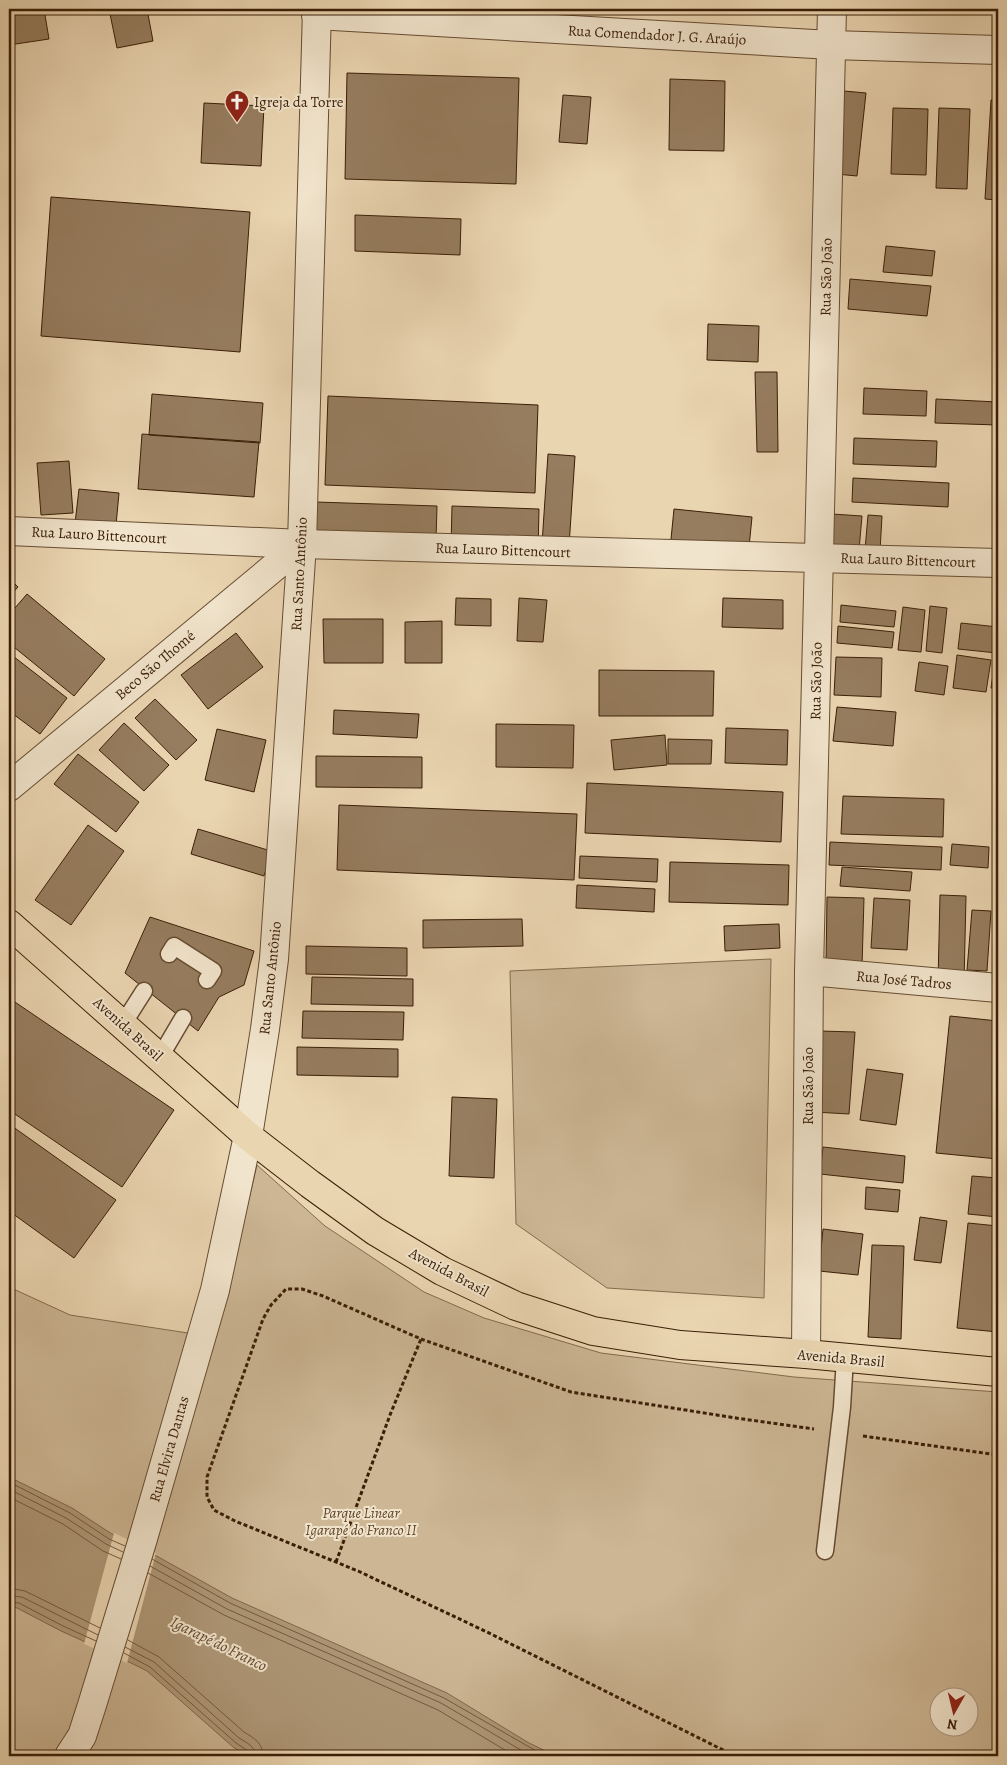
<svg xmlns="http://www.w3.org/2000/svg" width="1007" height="1765" font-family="Alegreya,serif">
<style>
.green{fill:#ccb694;stroke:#836a4d;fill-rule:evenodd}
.water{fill:#ae9777;stroke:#80674a}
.pier{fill:#ead5b1}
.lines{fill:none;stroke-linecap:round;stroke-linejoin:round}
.shore{stroke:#745a3e;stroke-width:1}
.building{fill:#967d5f;stroke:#3a1e06}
.service-casing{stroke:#664c31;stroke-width:19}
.minor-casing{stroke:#664c31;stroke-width:30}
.tertiary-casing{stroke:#664c31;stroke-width:30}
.trunk-casing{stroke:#3a1e06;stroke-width:30}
.path{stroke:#3a1e06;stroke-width:3;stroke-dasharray:4 2.5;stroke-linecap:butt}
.service{stroke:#f1e4cc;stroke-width:16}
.minor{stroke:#f1e4cc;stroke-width:28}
.tertiary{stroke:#f1e4cc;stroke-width:28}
.trunk{stroke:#ead5b1;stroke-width:28}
.labels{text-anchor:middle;stroke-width:4;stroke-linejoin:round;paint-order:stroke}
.street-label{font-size:15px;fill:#3a1e06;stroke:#f1e4cc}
.poi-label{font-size:15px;fill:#3a1e06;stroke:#f1e4cc;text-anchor:start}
.park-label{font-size:15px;font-style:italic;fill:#5e442a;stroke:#f1e4cc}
.water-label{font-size:16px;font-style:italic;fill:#63482e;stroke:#f1e4cc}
</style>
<rect width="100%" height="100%" fill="#ead5b1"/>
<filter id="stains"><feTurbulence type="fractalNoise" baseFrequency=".004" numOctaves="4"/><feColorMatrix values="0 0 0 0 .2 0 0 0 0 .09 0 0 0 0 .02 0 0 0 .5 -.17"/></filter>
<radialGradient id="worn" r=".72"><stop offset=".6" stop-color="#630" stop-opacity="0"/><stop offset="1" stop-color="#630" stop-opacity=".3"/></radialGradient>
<path class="green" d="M771 959 764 1298 607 1288 516 1224 510 971Z
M257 1165 325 1226 424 1292 484 1318 601 1353 794 1377 998 1392V1756H9V1287L70 1315 214 1337 229 1284ZM940 1698H970V1728H940Z"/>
<path class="water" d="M9 1477 72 1508 112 1534 153 1554 232 1598 447 1693 529 1743 556 1756H248L233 1747 147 1671 119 1657 61 1631 17 1608 9 1607Z"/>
<path class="pier" d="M114 1533 156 1553 127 1663 84 1644Z"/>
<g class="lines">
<path class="shore" d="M9 1482 70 1513 109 1539 125 1546
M9 1489 66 1518 106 1544 123 1552
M9 1497 63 1524 103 1551 121 1559
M152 1559 230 1603 444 1698 545 1756
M150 1566 227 1609 441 1703 531 1756
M148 1573 224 1615 438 1710 515 1756
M9 1588 25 1591 100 1628
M9 1596 22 1597 98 1635
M9 1602 19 1603 63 1626 96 1641
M128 1640 159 1657 244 1732C254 1738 263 1743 263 1756
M125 1647 154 1662 239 1738C247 1743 255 1746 256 1756
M124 1653 150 1667 236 1743 248 1751 250 1756"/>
</g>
<path class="building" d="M9 9H44L49 39 9 45Z
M109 9H147L153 41 117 48Z
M347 73 519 78 516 184 345 179Z
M670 79 725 81 724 151 669 150Z
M844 91 866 93 857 176 836 174Z
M563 95 591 97 587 144 559 142Z
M991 100H998V200L985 199Z
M204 103 264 106 261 166 201 163Z
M893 108 928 109 926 175 891 174Z
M939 108 970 109 967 189 936 188Z
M51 197 250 212 240 352 41 336Z
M355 215 461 219 460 255 355 251Z
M886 246 935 251 932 276 883 272Z
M850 279 931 286 927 316 848 309Z
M708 324 759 326 758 362 707 360Z
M755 372H777L778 452H757Z
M864 388 927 391 926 416 863 414Z
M152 394 263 403 260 443 149 435Z
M328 396 538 405 535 493 325 485Z
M936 399 998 402V425L935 423Z
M142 434 259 442 254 497 138 489Z
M854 438 937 441 936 467 853 464Z
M548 454 575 456 569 546 542 544Z
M69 461 73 513 41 515 37 463Z
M853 478 949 483 948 507 852 502Z
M79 489 119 493 115 536 74 532Z
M316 502 437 506 436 539 315 535Z
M452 506 539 509 538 550 451 547Z
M674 509 752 517 748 557 670 549Z
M832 514 862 516 859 550 829 547Z
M868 515 882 516 880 551 865 550Z
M996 515H998V563H993Z
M9 578 18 587 9 597Z
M27 594 105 659 74 696 9 643V615Z
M456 598 491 599V626L455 625Z
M519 598 547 600 543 642 517 641Z
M723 598 783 600V629L722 627Z
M841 605 896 611 894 627 840 622Z
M930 606 947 608 942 653 926 651Z
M903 607 925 610 921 652 898 650Z
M323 619H383V663H324Z
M442 621V663H405V622Z
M961 623 998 627 997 653 958 649Z
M838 626 894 632 892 648 837 643Z
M236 633 263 667 208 709 181 675Z
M9 653 67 698 40 734 9 711Z
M957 655 991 660 986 692 953 688Z
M836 657 882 658 881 697 834 695Z
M995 661H998V689L991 688Z
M919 662 948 666 944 695 915 691Z
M599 670 714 671 713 716H599Z
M155 699 197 740 176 760 135 718Z
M837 707 896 712 893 746 833 741Z
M334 710 419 714 417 738 333 734Z
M124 723 169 765 144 791 99 750Z
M496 724 574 725 573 768 496 767Z
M726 728 788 730 787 765 725 763Z
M217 729 266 740 254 792 205 780Z
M665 735 667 765 614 770 611 740Z
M668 739 712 740 711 764H668Z
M78 754 139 802 116 832 54 784Z
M316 756 422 757V788L316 787Z
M587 783 783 792 781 842 585 833Z
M843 796 944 799 943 837 841 834Z
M339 805 577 814 574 880 337 870Z
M88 825 124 851 71 925 35 900Z
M198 829 271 851 264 876 191 854Z
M830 842 942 847 941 870 829 865Z
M952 844 989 847 988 868 950 865Z
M580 856 658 859 657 882 579 878Z
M670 862 789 865 788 905 669 902Z
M842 867 912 872 910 891 840 886Z
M577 885 655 889 654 912 576 908Z
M940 895 966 896 964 983 938 982Z
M827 897 864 898 862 967H826Z
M874 898 910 900 907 950 871 948Z
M972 910 991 911 987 971 967 970Z
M998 913V958L993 957Z
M150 917 254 951 244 985 219 997 198 1031 125 973Z
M522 919 523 946 423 948V920Z
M779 924 780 948 725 951 724 926Z
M306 946 407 948V976L306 974Z
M312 977 413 979V1006L311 1004Z
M9 998 174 1110 122 1187 9 1110Z
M303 1011 404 1012 403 1040 302 1038Z
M950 1016 998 1021V1159L936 1153Z
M820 1031 855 1032 849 1114 814 1112Z
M297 1047 398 1049V1077L297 1075Z
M867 1069 903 1074 896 1125 860 1120Z
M452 1097 497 1099 494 1178 449 1176Z
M9 1124 116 1200 74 1258 9 1211Z
M823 1147 905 1156 903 1183 820 1174Z
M972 1176 998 1178V1217L968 1214Z
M866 1187 900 1190 898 1212 865 1209Z
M920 1217 947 1221 941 1263 914 1260Z
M968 1223 998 1226V1332L957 1328Z
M823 1229 863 1234 858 1275 819 1271Z
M872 1245 904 1246 901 1339 868 1337Z"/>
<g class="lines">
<defs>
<path id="service" d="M169 954 174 946 213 971 207 980
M123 1024 144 991
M160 1057 183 1018
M825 1551 842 1407 845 1358"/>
<path id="minor" d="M316 15 831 45 998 50
M9 531 302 544 998 563
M9 787 302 544
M809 971 998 988
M806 1354 809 971 832 9"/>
<path id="tertiary" d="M69 1756 82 1736 92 1705 142 1542 215 1290 248 1136 265 1029 274 959 302 544 317 9"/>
<path id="trunk" d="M9 924 248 1136 310 1184 375 1231 442 1271 516 1306 593 1331 680 1345 806 1354 998 1372"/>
</defs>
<use href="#service" class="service-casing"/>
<use href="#minor" class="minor-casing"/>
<use href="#tertiary" class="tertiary-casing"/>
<use href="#trunk" class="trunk-casing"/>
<path class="path" d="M863 1436 998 1455
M336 1562 390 1415 421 1339
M735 1756 487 1632 358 1571 235 1521 214 1510 207 1497V1477L263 1319 271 1305 286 1289H302L323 1296 421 1339 571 1392 736 1418 814 1429"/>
<use href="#service" class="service"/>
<use href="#minor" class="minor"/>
<use href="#tertiary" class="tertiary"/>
<use href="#trunk" class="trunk"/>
</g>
<defs>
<symbol id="church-pin" viewBox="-11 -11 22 30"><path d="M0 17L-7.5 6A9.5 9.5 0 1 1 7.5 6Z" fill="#8f2418" stroke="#f1e4cc"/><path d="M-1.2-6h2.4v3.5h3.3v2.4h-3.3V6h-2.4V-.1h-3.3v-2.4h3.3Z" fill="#fff"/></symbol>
</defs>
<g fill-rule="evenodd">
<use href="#church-pin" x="223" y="88" width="28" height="38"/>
</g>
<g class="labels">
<g class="street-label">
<text transform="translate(657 35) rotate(3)" y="5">Rua Comendador J. G. Araújo</text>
<text transform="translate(826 277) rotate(-89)" y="5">Rua São João</text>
<text transform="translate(99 535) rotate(3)" y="5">Rua Lauro Bittencourt</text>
<text transform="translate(503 550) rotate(2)" y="5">Rua Lauro Bittencourt</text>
<text transform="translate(908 560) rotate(2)" y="5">Rua Lauro Bittencourt</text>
<text transform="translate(299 574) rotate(-87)" y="5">Rua Santo Antônio</text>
<text transform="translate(155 665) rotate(-40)" y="5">Beco São Thomé</text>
<text transform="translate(816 681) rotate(-89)" y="5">Rua São João</text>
<text transform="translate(270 978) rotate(-84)" y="5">Rua Santo Antônio</text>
<text transform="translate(904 980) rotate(5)" y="5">Rua José Tadros</text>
<text transform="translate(128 1029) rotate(42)" y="5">Avenida Brasil</text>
<text transform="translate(808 1086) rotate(-90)" y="5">Rua São João</text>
<text transform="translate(449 1272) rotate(28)" y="5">Avenida Brasil</text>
<text transform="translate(841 1358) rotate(5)" y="5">Avenida Brasil</text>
<text transform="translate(169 1449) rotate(-74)" y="5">Rua Elvira Dantas</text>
</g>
<g class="poi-label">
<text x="254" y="107">Igreja da Torre</text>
</g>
<g class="park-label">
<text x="361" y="1518">Parque Linear<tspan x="361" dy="17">Igarapé do Franco II</tspan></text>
</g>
<g class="water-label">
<text transform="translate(219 1643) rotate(26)" y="6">Igarapé do Franco</text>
</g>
</g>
<rect width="1007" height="1765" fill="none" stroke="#ead5b1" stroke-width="30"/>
<rect x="10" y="10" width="987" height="1745" fill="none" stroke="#3a1e06" stroke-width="2.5"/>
<rect x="15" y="15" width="977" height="1735" fill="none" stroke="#3a1e06"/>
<g transform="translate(954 1712) rotate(188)"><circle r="24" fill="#f1e4cc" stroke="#a8957d"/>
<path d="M0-4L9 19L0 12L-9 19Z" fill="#8f2418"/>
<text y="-8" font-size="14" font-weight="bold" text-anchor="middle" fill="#3a1e06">N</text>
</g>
<rect width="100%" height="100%" filter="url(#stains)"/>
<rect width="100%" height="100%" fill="url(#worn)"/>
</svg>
